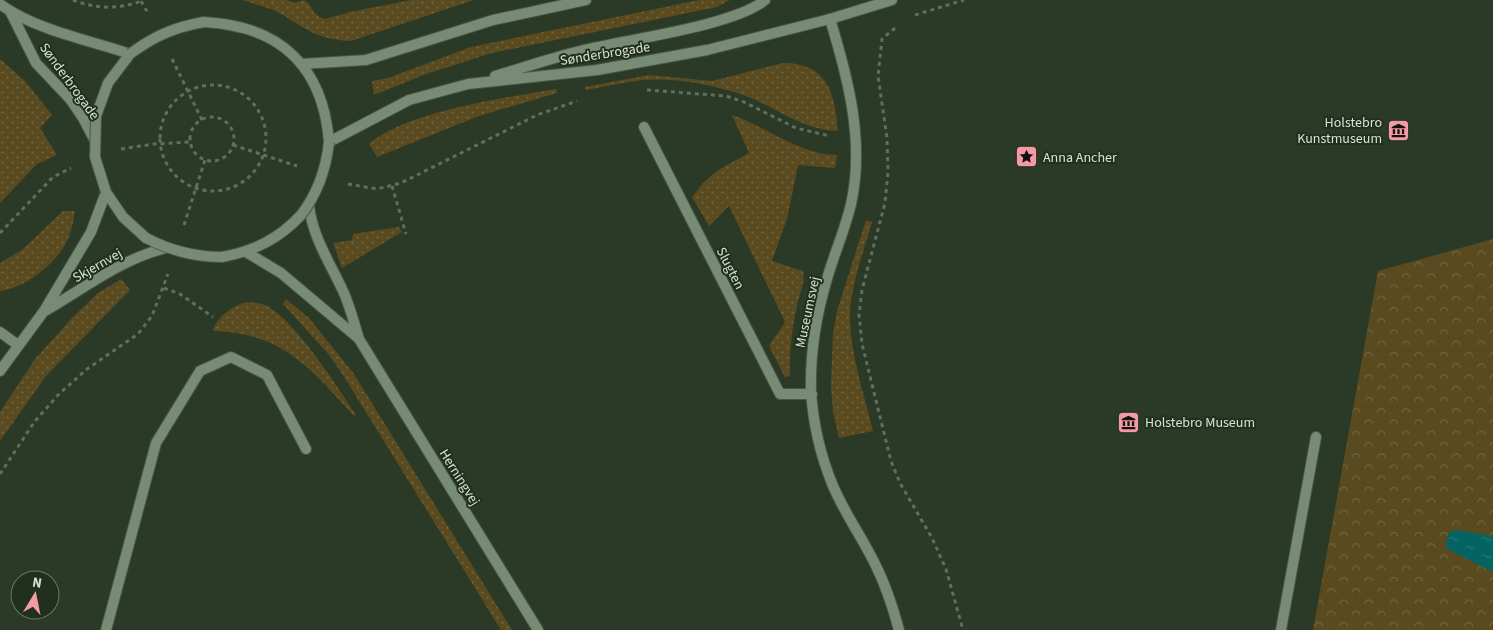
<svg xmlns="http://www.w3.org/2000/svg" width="1493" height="630" font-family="'Source Sans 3',sans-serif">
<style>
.green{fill:url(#green-dots)}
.forest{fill:url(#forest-crowns)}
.water{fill:url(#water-ripples)}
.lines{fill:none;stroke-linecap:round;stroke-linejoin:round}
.service-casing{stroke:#495746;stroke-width:12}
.minor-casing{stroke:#495746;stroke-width:12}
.tertiary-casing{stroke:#495746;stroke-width:12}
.path{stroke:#606e5d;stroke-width:3;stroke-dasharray:4 4;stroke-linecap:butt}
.service{stroke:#788b74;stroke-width:10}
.minor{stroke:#788b74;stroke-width:10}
.tertiary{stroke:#788b74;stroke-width:10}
.tertiary-bridge-casing{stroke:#495746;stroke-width:12;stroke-linecap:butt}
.tertiary-bridge{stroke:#788b74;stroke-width:10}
.labels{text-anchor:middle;stroke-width:4;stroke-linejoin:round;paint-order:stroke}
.street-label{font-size:14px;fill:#d7e1d5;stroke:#21301d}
.poi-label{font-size:14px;fill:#d7e1d5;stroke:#21301d;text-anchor:start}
</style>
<defs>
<pattern id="green-dots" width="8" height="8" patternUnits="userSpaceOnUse" patternTransform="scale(1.25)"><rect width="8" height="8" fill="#5a4a1f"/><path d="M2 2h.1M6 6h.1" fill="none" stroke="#71643f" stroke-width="1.8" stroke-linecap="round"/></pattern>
<pattern id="forest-crowns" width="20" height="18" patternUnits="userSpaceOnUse" patternTransform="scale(1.25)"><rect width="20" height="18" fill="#5a4a1f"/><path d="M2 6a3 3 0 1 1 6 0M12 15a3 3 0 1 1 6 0" fill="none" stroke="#71643f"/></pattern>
<pattern id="water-ripples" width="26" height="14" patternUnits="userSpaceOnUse" patternTransform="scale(1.25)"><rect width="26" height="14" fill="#036461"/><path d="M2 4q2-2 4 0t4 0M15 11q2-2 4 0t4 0" fill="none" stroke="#277a77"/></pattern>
</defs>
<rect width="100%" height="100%" fill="#2a3a27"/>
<path class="green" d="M243 0H287L294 3 304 0C314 6 311 15 325 19L350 12 411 0H474L351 41C320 40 309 31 283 15 272 8 256 5 243 0Z
M699 0H730L717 7 492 53 426 74 374 95 372 81 388 78 471 47Z
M0 59 25 81 52 115 40 128 57 155 37 164 0 203Z
M783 63C828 63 835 94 838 131 806 130 783 113 756 100 724 86 677 77 643 80 624 82 604 87 586 90L585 87 649 75 712 81Z
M556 89 557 93 479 116 377 157 369 144C407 111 505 98 556 89Z
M732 115C768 127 798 154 837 155L835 168 798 165 787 219 772 261 803 271C806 282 799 295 797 306 792 329 789 352 790 376L785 377 769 346 785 322 729 206 709 226 692 197 703 183 718 170 749 153Z
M63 211H75C73 221 72 232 67 241 57 263 24 289 0 291V263L23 249Z
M866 220 872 222C864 251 851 284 850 315 850 354 864 393 873 431L839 438 833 412 831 386 833 333 837 311Z
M399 227 402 232 342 268 333 243 352 240 353 234Z
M121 279 130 290 46 376 0 441V412L35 359 72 318 98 293Z
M286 299 309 318 354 374 512 630H501L346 380 330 356 283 304Z
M247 302C255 303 263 303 269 307 297 324 337 386 356 415L354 416C310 368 283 333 213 331 216 317 234 305 247 302Z"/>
<path class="forest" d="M1493 239V630H1313L1378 271Z"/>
<path class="water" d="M1455 530 1493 536V572L1447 549 1446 542 1449 533Z"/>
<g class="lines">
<defs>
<path id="service" d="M106 630 156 443 200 371 231 357 267 375 306 449
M1281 630 1316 437"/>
<path id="minor" d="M830 19C848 78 865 142 851 204 845 230 834 254 827 279 816 316 810 353 811 391 813 423 821 457 833 486 845 514 863 539 876 566 886 586 893 608 899 630
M644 127 780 394H812"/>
<path id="tertiary" d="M0 4C35 30 89 40 130 54L108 83 96 116
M10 11 36 63 70 99 83 118 94 139
M204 22C280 26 323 66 329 142L409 100 468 84 597 70 707 50 830 19 892 0
M301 64 366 60 493 20 586 0
M495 76C529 66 563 54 598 47 638 38 737 24 765 0
M106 192 123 217 146 238
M309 205C312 236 330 263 343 291 350 306 354 323 359 339L538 630
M246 252 281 273 358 338
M222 257C254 251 279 239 301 215
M45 311C83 289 123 258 166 248
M0 332 18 345
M0 371 44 311 91 232 106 192"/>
</defs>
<use href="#service" class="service-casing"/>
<use href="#minor" class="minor-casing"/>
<use href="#tertiary" class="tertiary-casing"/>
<path class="path" d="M73 0C95 9 121 10 143 0
M141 1 148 13
M915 15 964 0
M895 28 882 39 878 76 887 138 888 172 885 203 862 290 859 315 862 344 891 461 900 483 932 538 946 569 963 630
M172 59 202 120
M160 138a53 53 0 1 1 106 0a53 53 0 1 1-106 0Z
M647 90 726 96 744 102 796 128 830 136
M190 139a22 22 0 1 1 44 0a22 22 0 1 1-44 0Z
M233 145 297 166
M121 149 154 144 190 142
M348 184 377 189 401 183 537 115 577 101
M392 186 406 234
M184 225 205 160
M0 233 53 177 71 168
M164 288 180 294 213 317
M0 474 35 421 58 395 87 369 138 334 152 316 168 274"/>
<use href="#service" class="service"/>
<use href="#minor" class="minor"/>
<use href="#tertiary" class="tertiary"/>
<defs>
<path id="tertiary-bridge" d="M130 54C154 36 175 27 204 22
M96 116 95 157 106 192
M301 215C318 193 326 170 329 142
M146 238C171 251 194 257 222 257"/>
</defs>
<use href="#tertiary-bridge" class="tertiary-bridge-casing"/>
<use href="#tertiary-bridge" class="tertiary-bridge"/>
</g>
<defs>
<symbol id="museum-square" viewBox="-11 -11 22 22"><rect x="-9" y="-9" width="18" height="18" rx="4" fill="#f49aa5" stroke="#21301d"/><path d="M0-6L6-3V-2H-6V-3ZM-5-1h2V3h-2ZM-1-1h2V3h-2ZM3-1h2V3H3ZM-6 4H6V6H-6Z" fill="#111"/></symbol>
<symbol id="sight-square" viewBox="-11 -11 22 22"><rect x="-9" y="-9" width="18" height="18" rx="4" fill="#f49aa5" stroke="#21301d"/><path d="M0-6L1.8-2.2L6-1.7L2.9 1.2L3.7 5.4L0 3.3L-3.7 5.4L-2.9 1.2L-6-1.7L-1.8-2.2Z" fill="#111"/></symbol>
</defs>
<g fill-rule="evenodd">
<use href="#museum-square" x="1386" y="118" width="25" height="25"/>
<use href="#sight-square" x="1014" y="144" width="25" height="25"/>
<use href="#museum-square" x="1116" y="410" width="25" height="25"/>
</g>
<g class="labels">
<g class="street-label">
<text transform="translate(605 53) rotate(-9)" y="5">Sønderbrogade</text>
<text transform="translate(70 81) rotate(54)" y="5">Sønderbrogade</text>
<text transform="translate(97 265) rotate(-30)" y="5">Skjernvej</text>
<text transform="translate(731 268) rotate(63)" y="5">Slugten</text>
<text transform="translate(807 312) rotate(-78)" y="5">Museumsvej</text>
<text transform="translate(460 477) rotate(58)" y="5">Herningvej</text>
</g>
<g class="poi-label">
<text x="1382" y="127" text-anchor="end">Holstebro<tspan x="1382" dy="16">Kunstmuseum</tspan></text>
<text x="1043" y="162">Anna Ancher</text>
<text x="1145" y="427">Holstebro Museum</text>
</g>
</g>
<g transform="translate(35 595) rotate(10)"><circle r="24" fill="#21301d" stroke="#6a7767"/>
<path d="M0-4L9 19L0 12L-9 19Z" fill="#f49aa5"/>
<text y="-8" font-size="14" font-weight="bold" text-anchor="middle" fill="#d7e1d5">N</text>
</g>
</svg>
